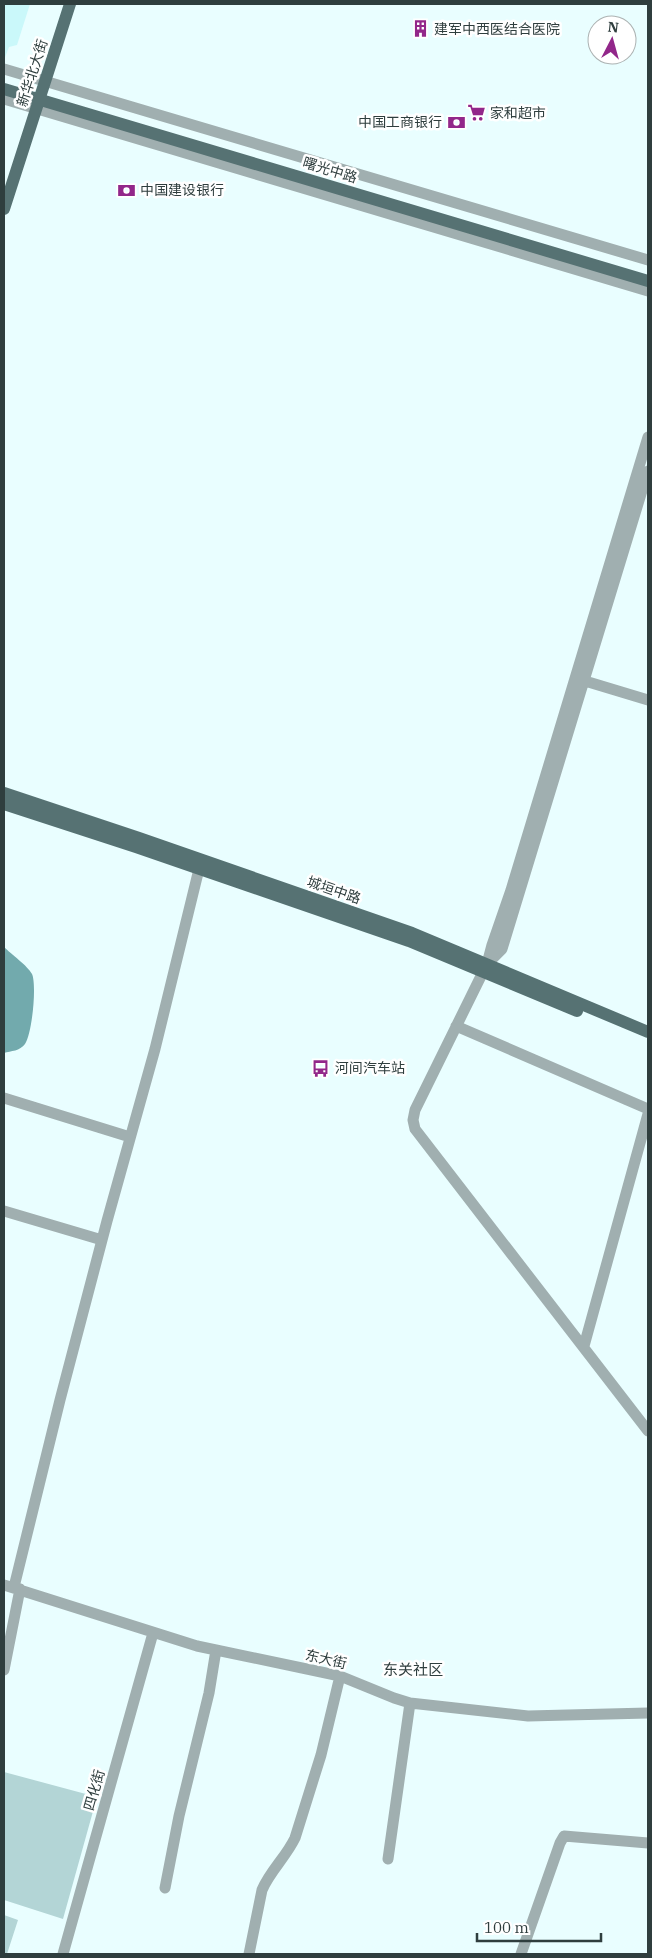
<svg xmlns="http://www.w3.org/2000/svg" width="652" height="1958" font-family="'IBM Plex Serif','Noto Sans SC',serif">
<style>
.built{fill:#caf8fa}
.green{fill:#b3d5d6}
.water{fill:#72aaad}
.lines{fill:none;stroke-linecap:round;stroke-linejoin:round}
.minor{stroke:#a0afb0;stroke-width:11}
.major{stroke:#567273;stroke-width:12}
.labels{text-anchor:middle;stroke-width:5;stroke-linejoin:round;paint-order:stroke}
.poi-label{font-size:14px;fill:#2f3e3e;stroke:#fff;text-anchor:start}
.street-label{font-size:14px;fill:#2f3e3e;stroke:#fff}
.neighbourhood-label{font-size:15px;fill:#2f3e3e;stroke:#fff}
</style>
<rect width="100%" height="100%" fill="#e9feff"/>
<path class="built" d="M4 4H30L17 45 9 47 4 60Z"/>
<path class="green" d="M4 1772 97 1797 63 1919 4 1900Z
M4 1915 18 1920 7 1954H4Z"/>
<path class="water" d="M4 947C11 954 28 966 32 974 37 985 32 1034 25 1044 20 1051 11 1051 4 1053Z"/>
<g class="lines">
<path class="minor" d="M4 69 648 260
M4 99 648 291
M648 471 502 949 487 964 483 972 415 1110 413 1120 415 1129 648 1431
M585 681 648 700
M487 964 492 945 511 890 648 437
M456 1026 648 1109
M4 1098 130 1137
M4 1211 102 1240
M584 1346 648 1114
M4 1585 197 1646 340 1676 394 1698 410 1703 528 1716 648 1713
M14 1587 60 1400 107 1221 155 1049 199 869
M4 1670 20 1589
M388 1859 410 1703
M165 1888 179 1816 209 1693 216 1650
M63 1954 153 1633
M249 1954 262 1890C270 1871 286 1857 295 1838L321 1755 340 1676
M521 1954 560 1843 564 1836 648 1843"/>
<path class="major" d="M4 89 648 281
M4 209 70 4
M4 793 139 838 412 933 648 1032
M4 804 136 847 409 941 577 1011"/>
</g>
<defs>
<symbol id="building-bare" viewBox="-9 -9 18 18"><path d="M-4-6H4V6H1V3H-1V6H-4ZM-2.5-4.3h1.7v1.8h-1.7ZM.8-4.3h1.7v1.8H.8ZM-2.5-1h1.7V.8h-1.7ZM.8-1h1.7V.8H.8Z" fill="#92278a" stroke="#fff" stroke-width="2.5" paint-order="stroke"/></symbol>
<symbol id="supermarket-bare" viewBox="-9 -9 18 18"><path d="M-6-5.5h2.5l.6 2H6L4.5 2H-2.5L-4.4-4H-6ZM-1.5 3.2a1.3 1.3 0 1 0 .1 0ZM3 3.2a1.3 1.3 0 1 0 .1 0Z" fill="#92278a" stroke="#fff" stroke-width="2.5" paint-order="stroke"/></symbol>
<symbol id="bank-bare" viewBox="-9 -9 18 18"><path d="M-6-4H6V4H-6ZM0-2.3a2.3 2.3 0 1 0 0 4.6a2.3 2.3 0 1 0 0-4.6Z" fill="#92278a" stroke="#fff" stroke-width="2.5" paint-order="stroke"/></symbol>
<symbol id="bus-bare" viewBox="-9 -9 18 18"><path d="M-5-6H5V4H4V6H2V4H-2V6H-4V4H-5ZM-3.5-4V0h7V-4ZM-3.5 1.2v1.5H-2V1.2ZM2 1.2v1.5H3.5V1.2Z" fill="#92278a" stroke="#fff" stroke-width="2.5" paint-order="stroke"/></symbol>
</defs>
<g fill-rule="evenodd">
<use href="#building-bare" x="408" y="16" width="25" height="25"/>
<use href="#supermarket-bare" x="464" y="100" width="25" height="25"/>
<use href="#bank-bare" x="444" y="110" width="25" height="25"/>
<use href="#bank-bare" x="114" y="178" width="25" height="25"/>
<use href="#bus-bare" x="308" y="1056" width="25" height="25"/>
</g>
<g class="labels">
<g class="poi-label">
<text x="434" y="34">建军中西医结合医院</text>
<text x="490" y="118">家和超市</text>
<text x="442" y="127" text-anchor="end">中国工商银行</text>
<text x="140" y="195">中国建设银行</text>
<text x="335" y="1073">河间汽车站</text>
</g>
<g class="street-label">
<text transform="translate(32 73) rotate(-72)" y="5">新华北大街</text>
<text transform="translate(330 170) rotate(17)" y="5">曙光中路</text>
<text transform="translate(334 890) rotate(19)" y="5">城垣中路</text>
<text transform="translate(326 1659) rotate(13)" y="5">东大街</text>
<text transform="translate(94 1790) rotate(-74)" y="5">四化街</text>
</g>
<g class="neighbourhood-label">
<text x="413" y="1675">东关社区</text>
</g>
</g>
<rect width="652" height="1958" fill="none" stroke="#2f3e3e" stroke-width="10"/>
<g transform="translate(612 40) rotate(6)"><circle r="24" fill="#ffffff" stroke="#acb2b2"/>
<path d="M0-4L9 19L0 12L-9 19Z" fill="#92278a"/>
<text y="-8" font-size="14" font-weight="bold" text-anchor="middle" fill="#2f3e3e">N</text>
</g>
<path d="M477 1933v8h124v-8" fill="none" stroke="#2f3e3e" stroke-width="2.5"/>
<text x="484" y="1933" font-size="15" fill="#2f3e3e" stroke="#ffffff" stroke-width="4" paint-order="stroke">100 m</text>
</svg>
